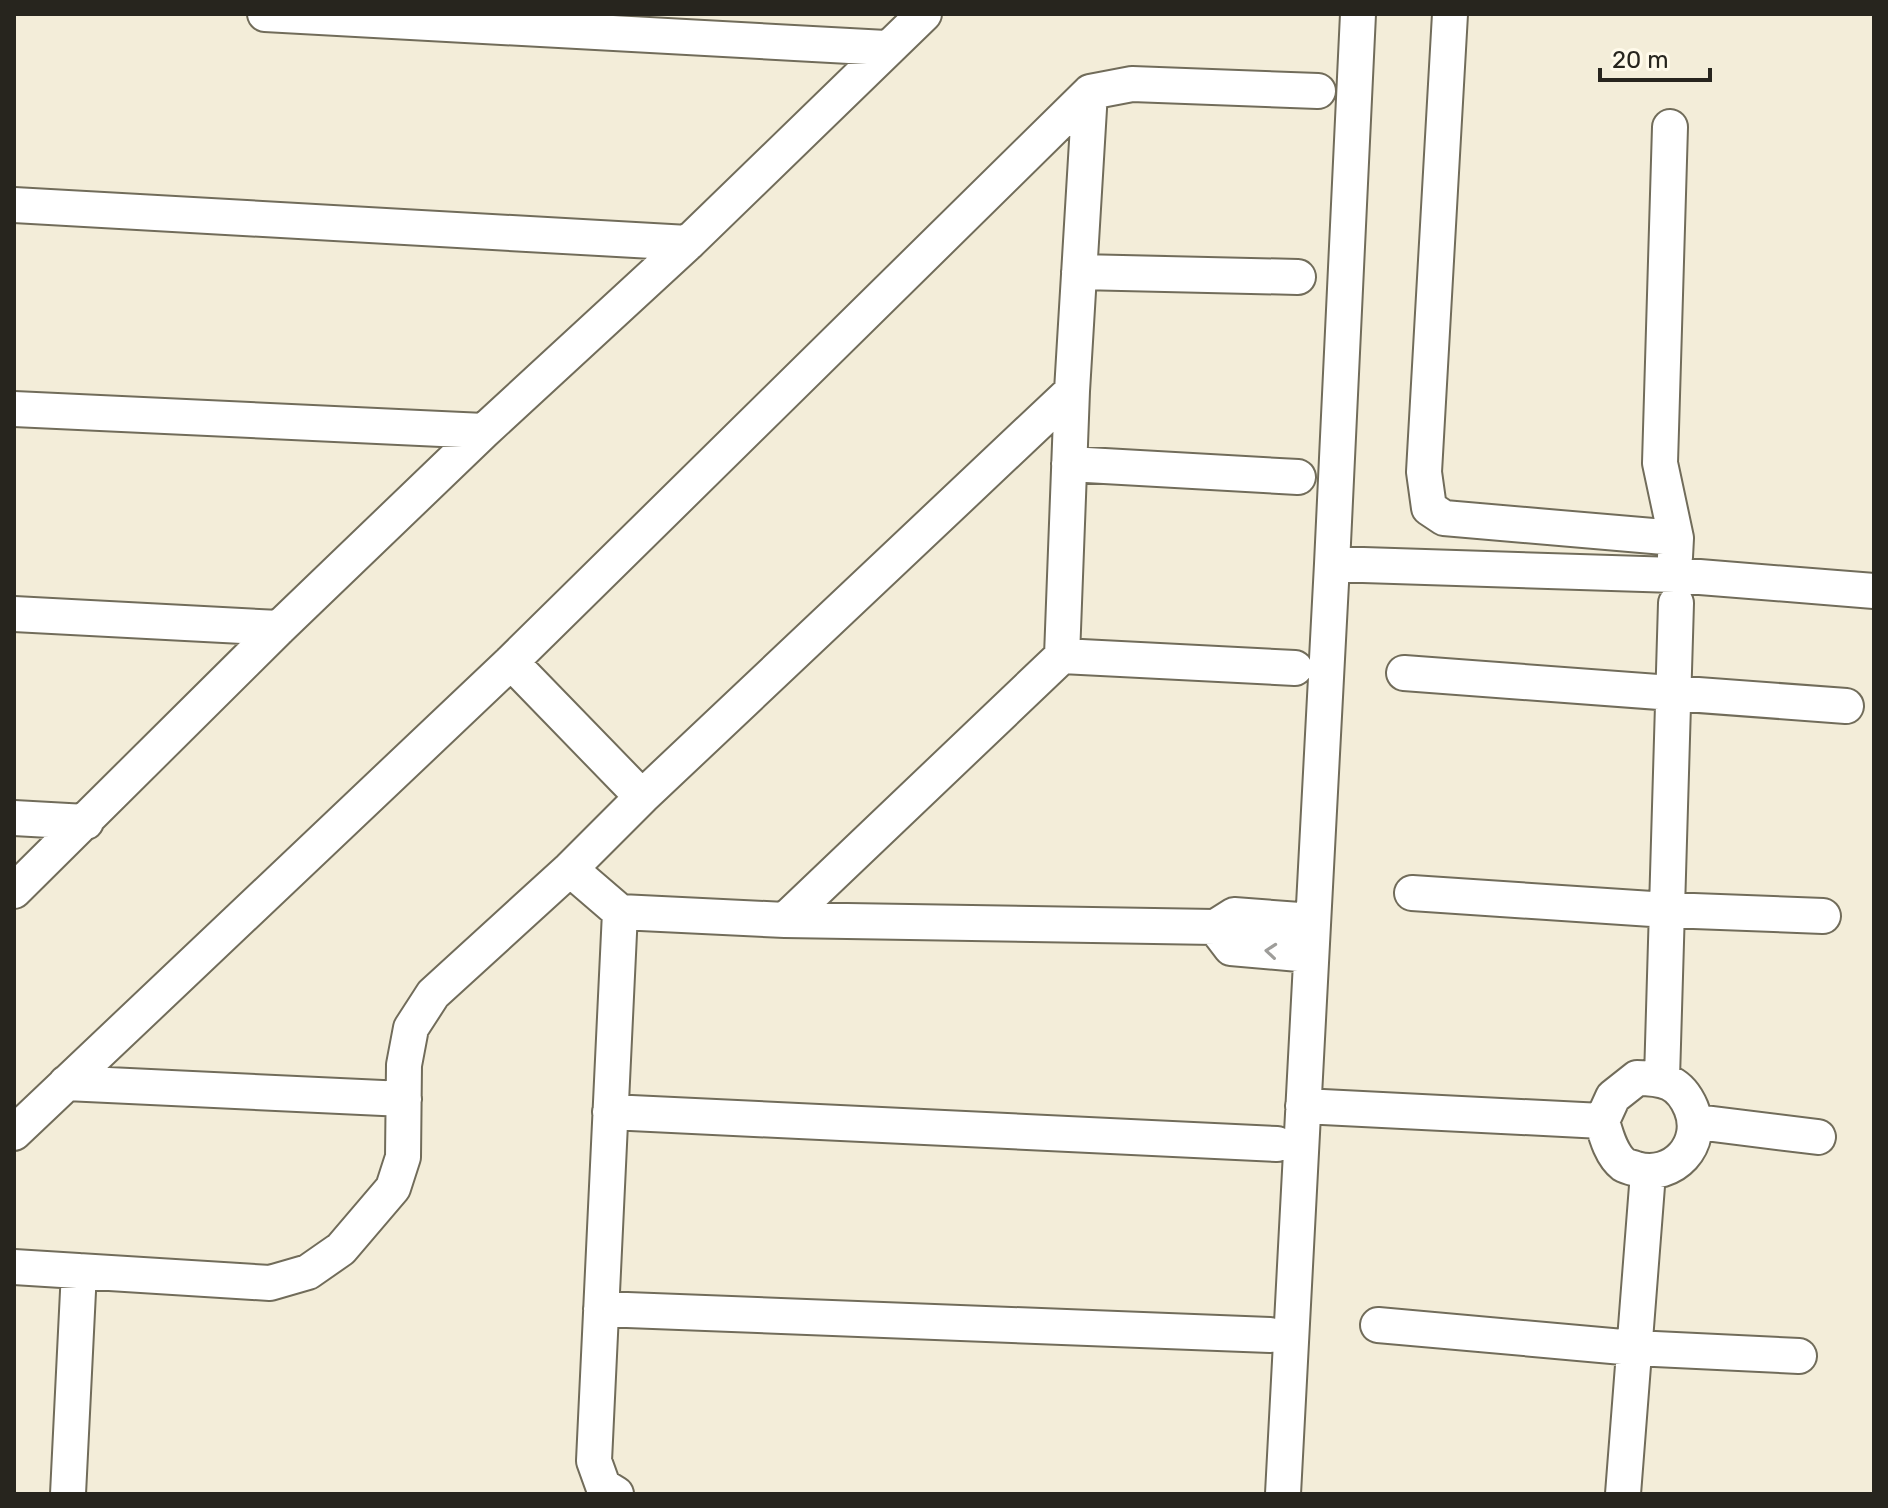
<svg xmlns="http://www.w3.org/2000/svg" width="1888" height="1508" font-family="Rubik,sans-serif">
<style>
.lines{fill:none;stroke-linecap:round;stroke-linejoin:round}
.minor-casing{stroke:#716c5a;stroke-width:38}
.minor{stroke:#fff;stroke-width:34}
.oneway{stroke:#9e9d9a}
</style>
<rect width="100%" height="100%" fill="#f3edd9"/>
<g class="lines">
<defs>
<path id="minor" d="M265 14 886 48
M1450 14 1424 472 1429 508 1444 518 1676 538
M1670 127 1660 463 1676 538 1675 557
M14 205 688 243
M1079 272 1298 277
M14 409 484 431
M1069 464 1298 477
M1332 564 1675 575 1874 591
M14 614 279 628
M1062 656 1072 391 1090 92
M511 662 642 797
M1404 673 1846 706
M14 818 86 822
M570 869 620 912 785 920 1215 927 1234 915 1313 921
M14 891 279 628 484 431 688 243 924 14
M1412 893 1667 910 1823 916
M785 920 1062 656 1295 668
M1215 927 1231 948 1310 955
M1637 1078C1664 1078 1680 1082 1691 1108 1706 1144 1673 1180 1636 1169 1634 1168 1625 1166 1624 1165 1611 1155 1606 1135 1602 1121L1613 1097Z
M1662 1078 1676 603
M66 1083 404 1099
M1303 1106 1602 1121
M610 1112 1277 1144
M1697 1122 1818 1137
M14 1133 511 662 1090 92 1132 84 1318 91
M14 1267 270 1283 308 1272 341 1249 393 1188 403 1157 404 1065 411 1028 433 994 570 869 642 797 1072 391
M601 1309 1270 1335
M1378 1325 1634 1348 1799 1356
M68 1494 79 1271
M616 1494 603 1486 594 1461 620 912
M1283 1494 1332 564 1358 14
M1623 1494 1648 1173"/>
</defs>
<use href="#minor" class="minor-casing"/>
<use href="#minor" class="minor"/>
</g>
<defs><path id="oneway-chevron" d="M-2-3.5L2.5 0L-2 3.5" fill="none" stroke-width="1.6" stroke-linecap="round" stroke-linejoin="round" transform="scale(2)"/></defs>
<use class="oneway" href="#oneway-chevron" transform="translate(1271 951) rotate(-175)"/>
<rect width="1888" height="1508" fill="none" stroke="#27251e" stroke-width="32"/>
<path d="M1600 68v12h110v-12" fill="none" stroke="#27251e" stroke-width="4"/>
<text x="1612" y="68" font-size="24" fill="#27251e" stroke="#fffaea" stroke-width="6" paint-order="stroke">20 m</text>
</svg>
